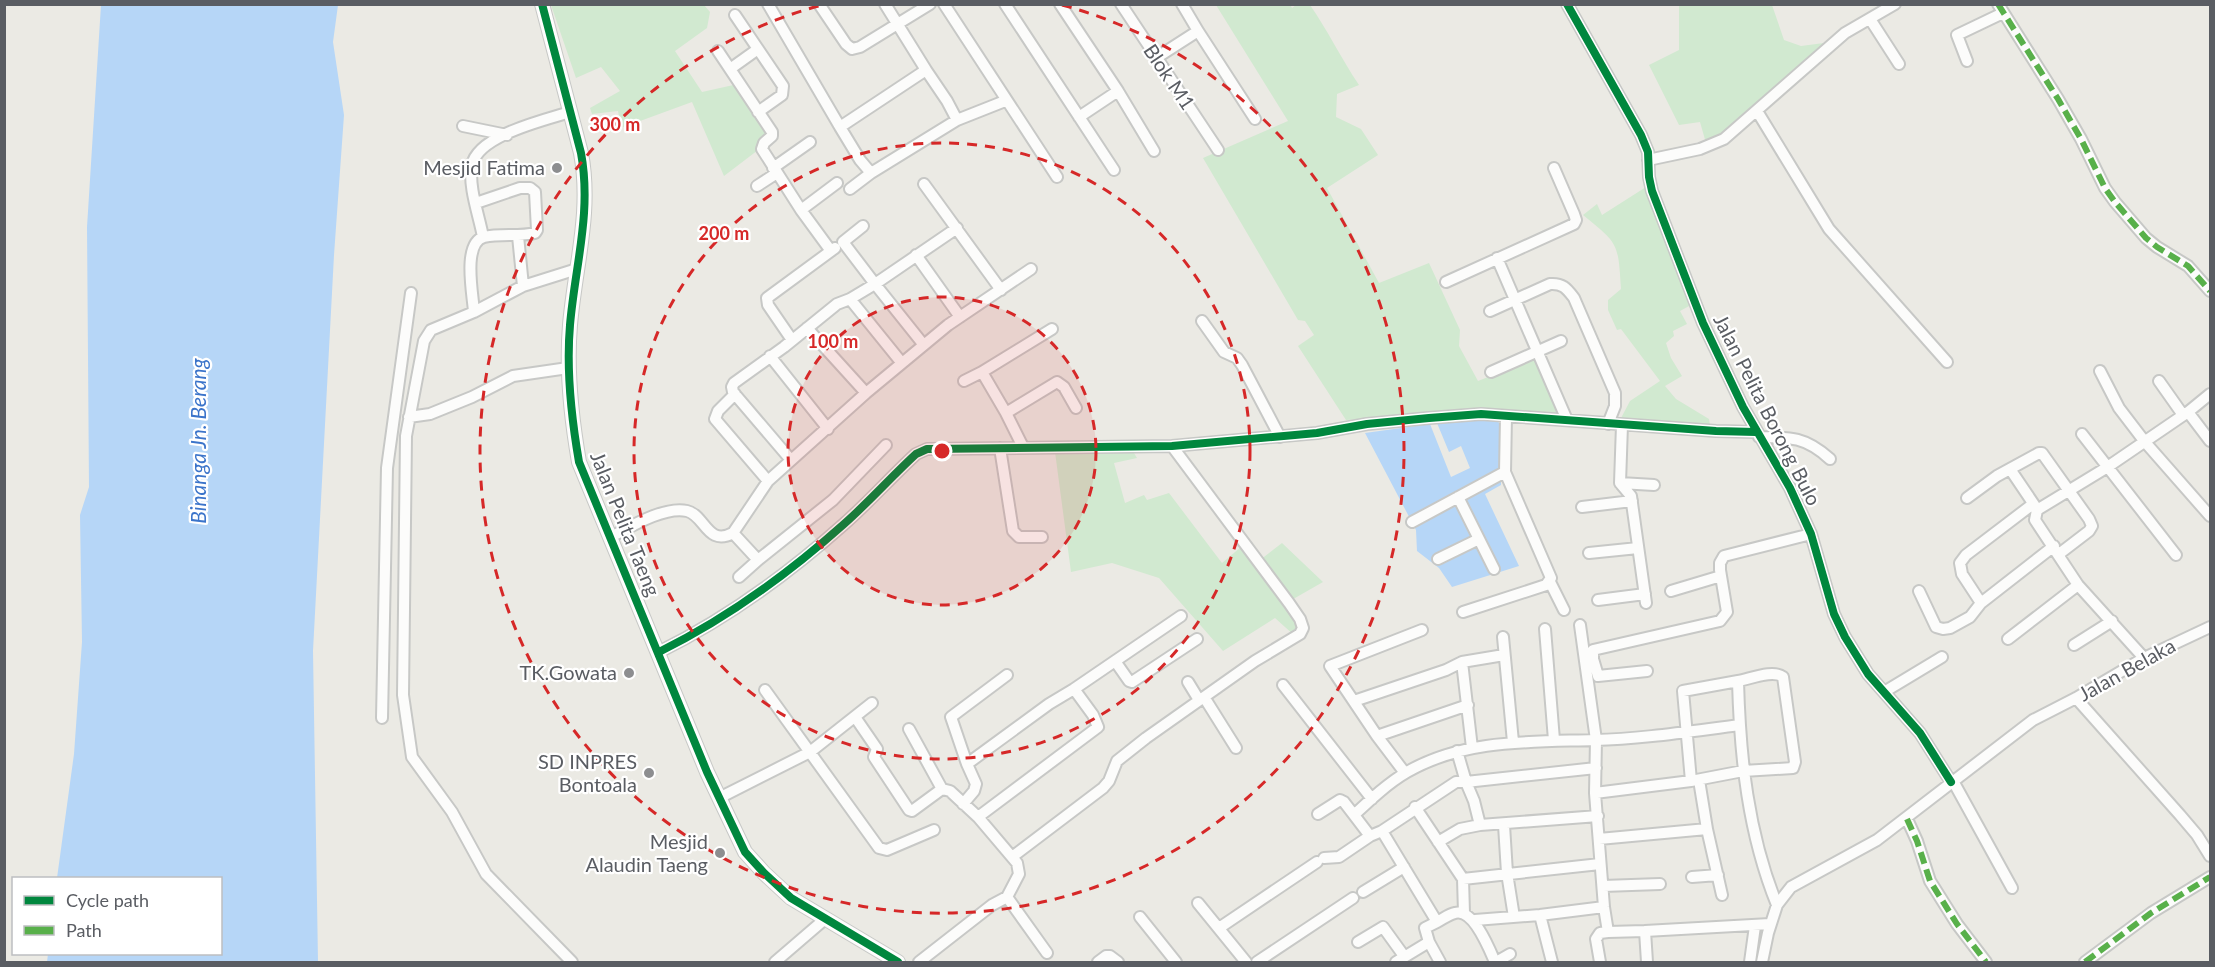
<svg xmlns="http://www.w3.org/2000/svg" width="2215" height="967" font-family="Lato,sans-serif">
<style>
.green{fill:#d1e9d0}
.water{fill:#b6d6f7}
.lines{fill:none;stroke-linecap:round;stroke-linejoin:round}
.minor-casing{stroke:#c7c8c6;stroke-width:14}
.tertiary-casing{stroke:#c7c8c6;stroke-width:16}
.minor{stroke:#fcfcfb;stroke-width:10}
.tertiary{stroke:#fcfcfb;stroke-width:14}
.quiet{stroke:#58b04a;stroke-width:6;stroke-dasharray:12 6;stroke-linecap:butt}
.cycleway-casing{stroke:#fff;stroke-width:11}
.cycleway{stroke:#00873e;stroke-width:8}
.ring{fill:none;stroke:#d62828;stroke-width:3;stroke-dasharray:10 8}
.poi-dot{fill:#8d8e90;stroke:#fff;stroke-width:2}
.labels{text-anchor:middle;stroke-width:4.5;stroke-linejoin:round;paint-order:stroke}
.street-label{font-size:20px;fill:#5a5d63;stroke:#fff}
.poi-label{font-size:20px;fill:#5a5d63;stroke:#fff;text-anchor:end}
.water-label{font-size:21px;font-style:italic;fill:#3b74ca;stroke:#fff}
.centre{fill:#d62828;stroke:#fff;stroke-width:3}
.ring-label{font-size:18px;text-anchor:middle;font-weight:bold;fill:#d62828;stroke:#fff;stroke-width:4.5;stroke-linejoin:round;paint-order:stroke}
</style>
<rect width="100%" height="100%" fill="#ebeae4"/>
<path class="green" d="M1290 4 1292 8 1296 5H1310C1328 31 1341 58 1359 85L1337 94 1336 117 1361 129 1378 155 1327 188 1379 283 1429 263 1460 330 1459 346 1478 381 1536 358 1560 414 1506 411 1346 420 1298 346 1314 335 1305 321 1298 320 1203 158 1288 121 1216 5Z
M551 5H704L710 12 707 28 675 51 702 92 738 84 775 137 724 176 692 102 621 128 618 111 592 114 590 108 620 91 601 67 576 78Z
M1679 5H1772L1784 40 1801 46 1839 41 1730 134 1706 143 1700 122 1679 125 1649 65 1679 50Z
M1646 187 1691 305 1680 311 1687 324 1673 331 1674 336 1666 343 1671 358 1682 376 1665 386 1676 399 1709 419 1710 426 1620 420 1630 401 1660 381 1621 329 1617 330 1608 310V300L1621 289C1618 243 1619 244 1583 215L1597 204 1602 215Z
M1055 452 1134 453 1137 458 1114 463 1125 503 1144 495 1147 500 1169 493 1222 563 1241 547 1260 560 1282 543 1323 582 1288 602 1301 627 1295 636 1275 618 1223 651 1159 578 1112 563 1071 572Z"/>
<path class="water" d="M101 5H338L333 42 344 115 334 255 313 651 318 962H47L48 954H220V878H57L74 754 82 642 80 515 89 487 87 227Z
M1475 418 1495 420 1501 424V485L1485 494 1519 566 1452 587 1439 568 1417 551 1416 530 1365 433 1430 424 1451 477 1470 468 1461 446 1449 452 1437 423 1450 420Z"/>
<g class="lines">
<defs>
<path id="minor" d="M768 4 840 127 926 70 947 101 957 120
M819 4 846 44 852 49 860 47 930 4
M885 4 926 70
M944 4 1057 177
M1005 4 1114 170
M1060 4 1118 91
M1121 4 1218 150
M1182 4 1198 31
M1567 4 1641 135 1648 152 1649 177 1652 191 1703 323 1743 407 1790 488 1811 534 1834 614 1845 637 1868 674 1920 733 1951 782
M1998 4 2058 99 2081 139 2105 188 2115 202 2146 238 2157 247 2188 266 2210 291
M735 15 783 86 782 95 758 112
M1870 19 1899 64
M718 51 772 132V136L764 143 762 149 801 210 831 251
M1156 58 1198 31 1255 119
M1967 61 1957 35 2003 13
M730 69 758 49
M1757 111 1829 229 1947 362
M1079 117 1118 91 1154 151
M463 126 507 135
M840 127 860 160 871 173 957 120 1005 101
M1648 160 1700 149 1724 139 1845 33 1895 4
M773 168 810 142
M924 184 1001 290
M757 186 777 173
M850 189 871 173
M801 210 837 183
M863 226 843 242 875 284 957 228
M518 236 523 286
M483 237C479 215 468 187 472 165 478 135 545 120 570 112
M916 255 960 317
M1497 258 1567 420
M1446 282 1574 224 1576 220 1574 214 1554 168
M850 299 901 362
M1490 311 1550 284C1563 283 1567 289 1574 298L1615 393V406L1608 424
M474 312C473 295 462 243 484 237 500 233 519 237 535 233L537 230 535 192 530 188H520L476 203
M1202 321 1224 352 1237 358 1242 365 1280 437
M807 328 866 393
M792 340 768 305 767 298 835 248
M770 356 828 429
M2100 371 2119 408 2145 442 2210 516
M1491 372 1561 341
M964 381 982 372
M2159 381 2183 415
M735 394 718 411 715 419 768 481
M2188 412 2210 394
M1006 413 982 372 1052 329
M409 417 430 414 472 397 513 376 568 368
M1622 425 1620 483 1631 496 1646 603
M2082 434 2176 555
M1759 437C1791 437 1806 437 1830 459
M1023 447 1006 413 1057 382 1064 387 1076 408
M1000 448 1013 531 1019 537H1042
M791 460 733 392 732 387 734 383 784 347 837 304 850 299 875 284 923 344
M2010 469 2037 509
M1620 483 1654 485
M1458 497 1494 569
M1967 498 1997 476 2039 453H2042L2089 519 2092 526 2089 531 2059 554
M1582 507 1632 501
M1412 522 1505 472
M733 533 758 560 833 500 886 445
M611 537C630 527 664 506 687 511 705 515 707 547 733 533L768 481 866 393 948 325 1031 269
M1589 553 1638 548
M1438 559 1479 539
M739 577 758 560
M1550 582 1564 610
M1671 591 1721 576
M1919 591 1936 627 1943 629 1950 628 1970 617 1981 603 2054 546
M1598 600 1645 594
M1981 603 1962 574 1960 563 1966 555 2033 504
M1463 612 1546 585 1551 578 1505 472 1506 416
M1580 625 1596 740 1595 793 1604 907 1608 932 1645 931 1770 924
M1545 629 1554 740
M1503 637 1513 742
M2008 639 2078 585
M2074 645 2112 621
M659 652C726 619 788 574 844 524 869 502 891 477 916 454L927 449 1172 446 1317 433 1367 424 1429 418 1481 414 1716 431 1756 432
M2144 658 2078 585 2035 520 2037 510 2106 468 2188 412 2210 441
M1115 661 1129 681 1132 682 1197 639
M1462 662 1504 655
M1647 671 1598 676 1593 659V650L1720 621 1727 612 1720 570V563L1724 556 1811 534
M1188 682 1199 700
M1283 685 1372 799
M1074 689 1181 616
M765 690 879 848 887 850 934 830
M1884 692 1942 657
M1204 697 1236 748
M2076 698 2180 815 2197 835 2210 856
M1354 701 1446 670 1462 662 1472 748
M855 717 877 749 874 757 909 810 912 811 942 789 950 791 978 817 1017 863 1019 874 1007 897 992 905 919 962
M382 718 387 468 411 293
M909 729 942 789
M1377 736 1468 705
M1457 751 1466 782 1596 768
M1405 773 1377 736 1330 666 1422 630
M1691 781 1683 691 1738 681
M1953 781 2012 888
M1595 793 1691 781 1743 771 1793 768 1795 762 1783 677C1773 669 1750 679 1738 681 1740 758 1748 833 1777 905
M719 798 810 752 872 703
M963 804 974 791 976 784 967 764
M1415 807 1463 879 1600 864
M1318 814 1340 800 1344 802 1354 815
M978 817 1098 727 1093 715 1074 689 1049 704 967 764 951 717 1007 675
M1907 819 1917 841 1930 881 1957 924 1986 962
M1504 825 1507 873 1514 917
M1707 829 1722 895
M1382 831 1456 782H1466L1474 801 1480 825 1598 816
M1599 839 1707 829 1699 780
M1438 842 1460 829 1480 825
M1012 857 1103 788 1109 781 1117 761 1146 738 1255 661 1300 634 1303 628 1300 619 1289 603 1172 446
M1324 858 1339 857 1370 836
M1692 877 1718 875
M1463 879 1464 913
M1603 886 1660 884
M1363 892 1404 867
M1007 897 1047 953
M1198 903 1246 962
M1540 915 1552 962
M1140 917 1176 962
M1475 920 1540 915 1604 907
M1437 922C1443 919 1449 914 1455 913 1473 908 1489 948 1495 962
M1219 928 1317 862
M1645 931 1647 962
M1358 942 1383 927 1404 956
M1429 942 1440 962
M572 962 486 874 452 812 412 757 403 695 406 436 424 341 431 330 474 312 523 286 577 269
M775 962 825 919
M1098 962 1106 956H1110L1118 962
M1257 962 1353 898
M1396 962 1429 942 1425 928 1437 922 1382 831 1370 836 1354 815C1370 800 1388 783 1407 772 1464 739 1531 742 1594 740 1643 739 1692 731 1740 725
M1496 962 1510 954
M1600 962 1596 939 1600 933 1608 932
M1750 962 1755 926
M1762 962 1768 933 1777 905 1791 887 1877 840 2033 720 2076 698 2144 658 2210 627
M2085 962 2151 913 2210 877"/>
<path id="tertiary" d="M542 4 581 153C592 212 575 266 570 325 566 371 571 416 579 462L707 772 745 852 764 873 791 898 898 962"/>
</defs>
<use href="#minor" class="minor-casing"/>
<use href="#tertiary" class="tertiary-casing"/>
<use href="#minor" class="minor"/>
<use href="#tertiary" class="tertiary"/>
<path class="quiet" d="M1998 4 2058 99 2081 139 2105 188 2115 202 2146 238 2157 247 2188 266 2210 291
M1907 819 1917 841 1930 881 1957 924 1986 962
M2085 962 2151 913 2210 877"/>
<defs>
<path id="cycleway" d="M542 4 581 153C592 212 575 266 570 325 566 371 571 416 579 462L707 772 745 852 764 873 791 898 898 962
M1567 4 1641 135 1648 152 1649 177 1652 191 1703 323 1743 407 1790 488 1811 534 1834 614 1845 637 1868 674 1920 733 1951 782
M659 652C726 619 788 574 844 524 869 502 891 477 916 454L927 449 1172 446 1317 433 1367 424 1429 418 1481 414 1716 431 1756 432"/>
</defs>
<use href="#cycleway" class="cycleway-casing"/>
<use href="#cycleway" class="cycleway"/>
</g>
<circle cx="942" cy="451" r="154" fill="#d62828" fill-opacity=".12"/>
<g class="ring">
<circle cx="942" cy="451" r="154"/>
<circle cx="942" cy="451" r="308"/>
<path d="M1062 5A462 462 0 1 1 822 5"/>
</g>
<g class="poi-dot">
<circle cx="557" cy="168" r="6"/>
<circle cx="629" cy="673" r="6"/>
<circle cx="649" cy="773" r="6"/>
<circle cx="720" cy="853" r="6"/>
</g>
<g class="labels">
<g class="street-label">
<text transform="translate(1169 77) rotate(56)" y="7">Blok M1</text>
<text transform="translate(1767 410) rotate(63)" y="7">Jalan Pelita Borong Bulo</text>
<text transform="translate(625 524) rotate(68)" y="7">Jalan Pelita Taeng</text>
<text transform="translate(2127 670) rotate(-29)" y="7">Jalan Belaka</text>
</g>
<g class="poi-label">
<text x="545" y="175">Mesjid Fatima</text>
<text x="617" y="680">TK.Gowata</text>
<text x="637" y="769">SD INPRES<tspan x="637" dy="23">Bontoala</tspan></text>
<text x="708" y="849">Mesjid<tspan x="708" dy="23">Alaudin Taeng</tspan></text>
</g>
<g class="water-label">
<text transform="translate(199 441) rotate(-90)" y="7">Binanga Jn. Berang</text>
</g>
</g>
<circle cx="942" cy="451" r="9" class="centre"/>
<g class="ring-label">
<text x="615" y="131">300 m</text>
<text x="724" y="240">200 m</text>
<text x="833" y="348">100 m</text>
</g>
<rect width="2215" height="967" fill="none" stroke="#5a5d63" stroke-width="12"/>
<rect x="12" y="877" width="210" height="78" fill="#ffffff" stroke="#bdbec1" stroke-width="1.5"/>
<rect x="24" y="896" width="30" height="9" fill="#00873e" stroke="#bdbec1" stroke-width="1.5"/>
<text x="66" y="907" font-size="18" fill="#5a5d63">Cycle path</text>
<rect x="24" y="926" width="30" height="9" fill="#58b04a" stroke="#bdbec1" stroke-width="1.5"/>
<text x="66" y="937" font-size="18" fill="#5a5d63">Path</text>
</svg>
